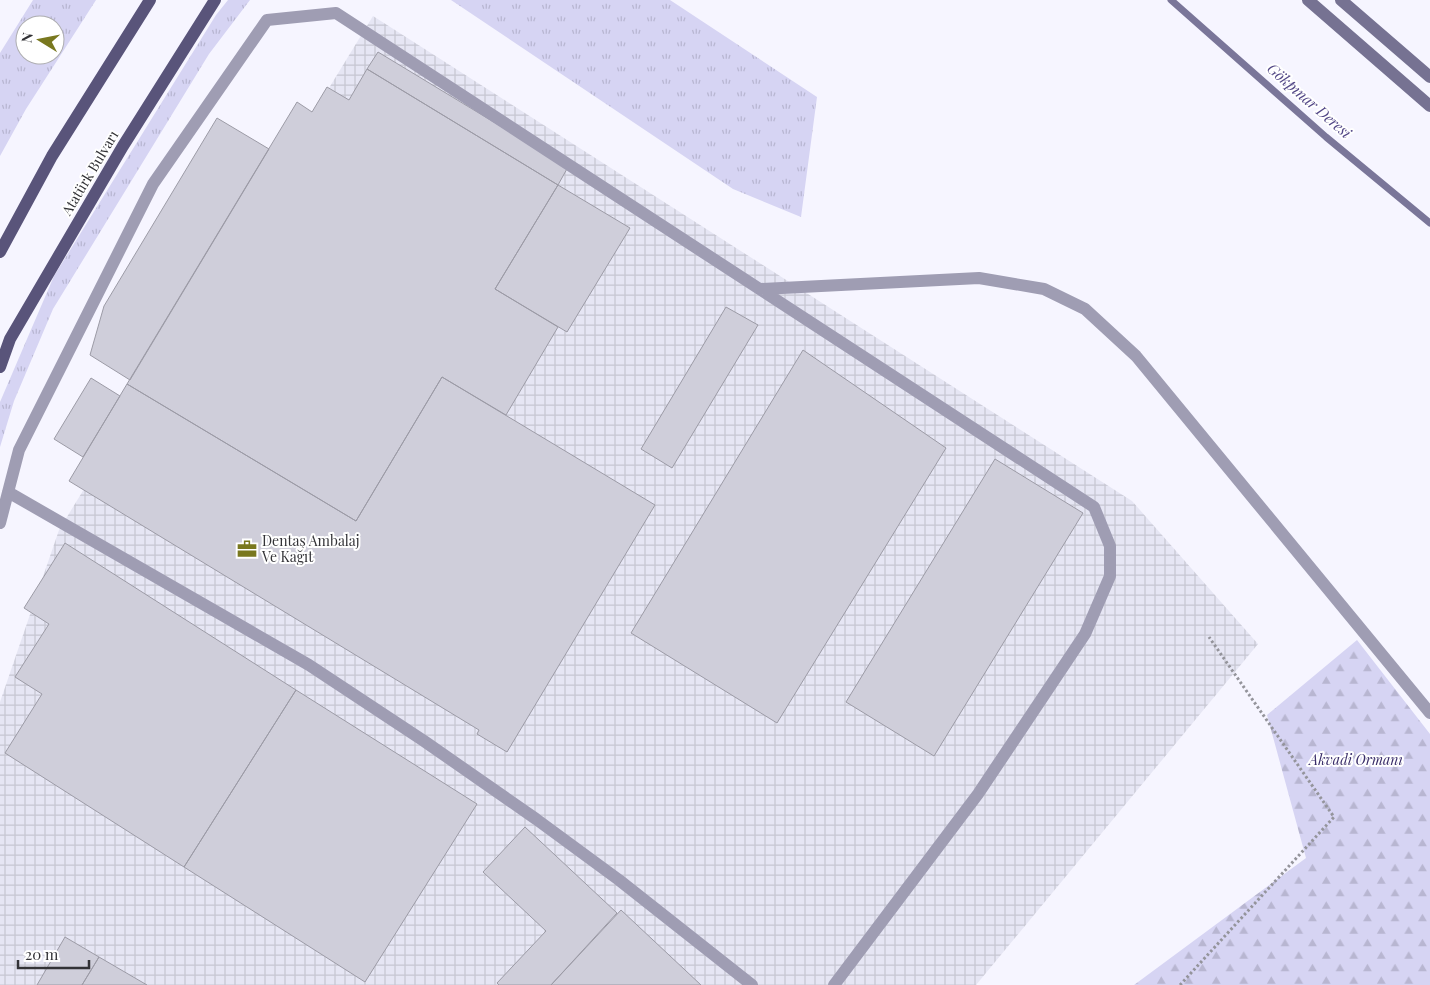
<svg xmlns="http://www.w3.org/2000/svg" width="1430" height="985" font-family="'Playfair Display',serif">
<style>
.industrial{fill:url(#industrial-grid)}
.grass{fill:url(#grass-tufts);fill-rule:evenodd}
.forest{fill:url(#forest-firs)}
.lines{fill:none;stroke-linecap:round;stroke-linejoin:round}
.stream{stroke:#7a7699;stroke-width:7}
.building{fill:#cfceda;stroke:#9c9ba6}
.path{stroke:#94949b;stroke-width:3;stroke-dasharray:2.5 2.5;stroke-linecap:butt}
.lane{stroke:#9f9db3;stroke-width:12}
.secondary{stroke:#767292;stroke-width:12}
.primary{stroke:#59547a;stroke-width:12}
.labels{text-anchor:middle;stroke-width:4;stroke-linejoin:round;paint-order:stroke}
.street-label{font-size:14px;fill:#323236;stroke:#fff}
.poi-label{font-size:14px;fill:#323236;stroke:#fff;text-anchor:start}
.park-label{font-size:14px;font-style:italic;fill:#392d69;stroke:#fff}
.water-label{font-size:15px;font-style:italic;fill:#524786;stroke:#fff}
</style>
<defs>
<pattern id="industrial-grid" width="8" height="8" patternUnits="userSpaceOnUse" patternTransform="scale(1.25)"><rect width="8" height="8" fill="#e6e6f4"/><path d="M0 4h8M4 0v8" fill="none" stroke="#c6c6d2"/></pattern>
<pattern id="grass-tufts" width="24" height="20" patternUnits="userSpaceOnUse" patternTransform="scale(1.25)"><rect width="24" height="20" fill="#d6d4f3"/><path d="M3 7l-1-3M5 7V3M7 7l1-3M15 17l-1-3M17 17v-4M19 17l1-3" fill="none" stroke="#b8b6d1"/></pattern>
<pattern id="forest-firs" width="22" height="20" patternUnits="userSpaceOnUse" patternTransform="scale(1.25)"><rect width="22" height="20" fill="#d6d4f3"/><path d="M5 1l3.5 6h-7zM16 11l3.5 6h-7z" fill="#b8b6d1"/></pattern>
</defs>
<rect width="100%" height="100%" fill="#f6f5ff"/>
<path class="industrial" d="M373 16 1132 501 1258 644 976 985H0V702L59 530Z"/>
<path class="grass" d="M33 0H96L26 109 0 156V53ZM25 25H55V55H25Z
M228 0H250L209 54 53 309 14 401 0 447V402L54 276 216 15Z
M451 0H670L817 97 801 217 733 189Z"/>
<path class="forest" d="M1357 640 1430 734V985H1134L1306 858 1267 715Z"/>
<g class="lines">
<path class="stream" d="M1171 0 1326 137 1430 223"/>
</g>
<path class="building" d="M378 52 568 167 558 185 367 69Z
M367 69 558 185 495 289 558 327 506 415 442 377 356 521 127 384 297 102 312 112 327 87 349 100Z
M217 118 269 149 130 380 90 355 104 306Z
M558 185 630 228 567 332 495 289Z
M726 307 758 325 672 468 641 449Z
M803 350 946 448 777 723 631 633Z
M442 377 655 505 507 752 477 734 479 730 69 481 127 384 356 521Z
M91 378 120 396 83 457 54 439Z
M995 459 1083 513 934 756 846 702Z
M65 543 296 690 184 867 5 753 42 694 15 677 49 624 24 608Z
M296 690 477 804 365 982 184 867Z
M525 827 617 913 551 985H499L497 983 546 931 483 872Z
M621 910 701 985H551Z
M65 937 99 957 82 985H37Z
M99 957 147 985H82Z"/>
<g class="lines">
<path class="path" d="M1180 985 1334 817 1209 637"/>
<path class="lane" d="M761 289 979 278 1044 289 1085 309 1136 356 1430 713
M8 492 309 665 424 741 536 819 619 880 752 985
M0 523 19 450 153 184 267 20 336 13 1094 507 1110 546V576L1085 634 978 794 834 985"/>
<path class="secondary" d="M1308 0 1430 106
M1341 0 1430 77"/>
<path class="primary" d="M0 252 52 156 150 0
M0 367 10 339 123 146 215 0"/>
</g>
<defs>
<symbol id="office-bare" viewBox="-9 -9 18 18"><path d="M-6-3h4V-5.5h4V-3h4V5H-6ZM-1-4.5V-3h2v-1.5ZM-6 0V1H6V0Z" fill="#79781f" stroke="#fff" stroke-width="2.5" paint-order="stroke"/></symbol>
</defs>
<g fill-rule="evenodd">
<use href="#office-bare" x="233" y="535" width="28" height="28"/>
</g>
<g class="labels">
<g class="street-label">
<text transform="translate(90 173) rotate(-59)" y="5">Atatürk Bulvarı</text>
</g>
<g class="poi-label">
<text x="262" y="546">Dentaş Ambalaj<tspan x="262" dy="16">Ve Kağıt</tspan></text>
</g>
<g class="park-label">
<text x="1356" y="765">Akvadi Ormanı</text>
</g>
<g class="water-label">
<text transform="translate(1309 101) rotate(41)" y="5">Gökpınar Deresi</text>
</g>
</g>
<g transform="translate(40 40) rotate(280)"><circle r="24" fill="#ffffff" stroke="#adadaf"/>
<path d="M0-4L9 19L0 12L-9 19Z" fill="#79781f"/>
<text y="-8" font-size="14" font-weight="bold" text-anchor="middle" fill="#323236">N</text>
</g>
<path d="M18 960v8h71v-8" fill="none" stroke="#323236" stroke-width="2.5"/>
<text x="25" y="960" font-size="15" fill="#323236" stroke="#ffffff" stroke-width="4" paint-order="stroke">20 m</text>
</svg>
